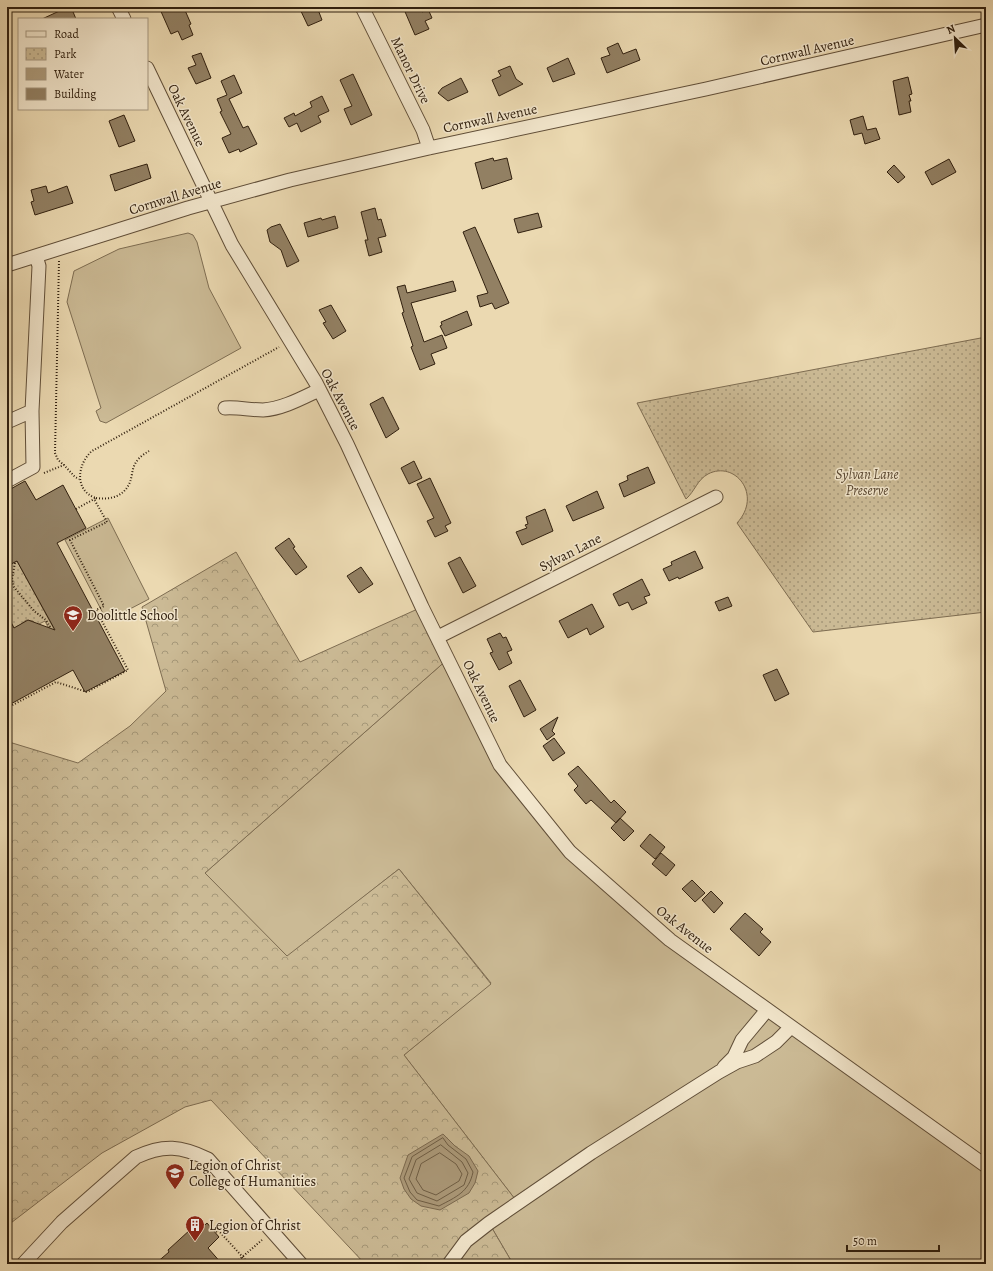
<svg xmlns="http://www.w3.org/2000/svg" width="993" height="1271" font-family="Alegreya,serif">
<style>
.green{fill:#cbba95;stroke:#7e6d52}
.forest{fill:url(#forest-crowns);stroke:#7e6d52}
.park{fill:url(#park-dots);stroke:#7e6d52}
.water{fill:#ac9a7a;stroke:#7b694f}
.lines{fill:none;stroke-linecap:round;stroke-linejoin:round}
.shore{stroke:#6e5d44;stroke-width:1}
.building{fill:#928063;stroke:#31200f}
.minor-casing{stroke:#604e38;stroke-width:15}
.path{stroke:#31200f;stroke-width:2;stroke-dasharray:1 2;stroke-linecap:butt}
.minor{stroke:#f2e6cc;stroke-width:13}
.labels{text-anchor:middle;stroke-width:3;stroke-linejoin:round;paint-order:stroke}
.street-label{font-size:14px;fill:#31200f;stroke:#f2e6cc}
.park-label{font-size:14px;font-style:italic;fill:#584630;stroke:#f2e6cc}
.poi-label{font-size:14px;fill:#31200f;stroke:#f2e6cc;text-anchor:start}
</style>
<defs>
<pattern id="forest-crowns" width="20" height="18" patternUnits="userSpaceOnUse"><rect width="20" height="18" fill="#cbba95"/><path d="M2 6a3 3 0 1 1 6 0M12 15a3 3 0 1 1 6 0" fill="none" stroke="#a59778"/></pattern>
<pattern id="park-dots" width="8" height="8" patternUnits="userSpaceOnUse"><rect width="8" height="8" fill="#cbba95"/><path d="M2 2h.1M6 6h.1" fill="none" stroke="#a59778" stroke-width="1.8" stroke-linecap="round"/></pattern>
</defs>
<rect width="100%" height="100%" fill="#ebd9b1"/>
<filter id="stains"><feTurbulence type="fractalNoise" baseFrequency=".005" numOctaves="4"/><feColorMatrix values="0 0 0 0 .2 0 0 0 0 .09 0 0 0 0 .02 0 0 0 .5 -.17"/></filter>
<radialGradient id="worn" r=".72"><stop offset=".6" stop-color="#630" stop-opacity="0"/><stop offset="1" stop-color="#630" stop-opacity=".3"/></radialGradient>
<path class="green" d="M188 233 193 235 197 242 209 288 241 348 106 423 100 421 96 411 101 408 67 302 74 271 119 249Z
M108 518 149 599 107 621 65 540Z
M449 658 500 765 570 852 670 940 986 1166V1264H513L489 1223 518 1203 404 1055 491 983 399 869 287 957 205 873Z"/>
<path class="forest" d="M236 552 300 662 422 607 449 658 205 873 287 956 399 869 491 984 404 1055 518 1203 489 1223 513 1264H365L211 1100 185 1107 102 1153 7 1226V746L9 742 78 763 130 726 166 691 142 607Z"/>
<path class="park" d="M986 337V612L813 632 737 523C763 495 735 460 708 474 697 480 695 491 686 499L637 403Z
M17 561 54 629 50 631 45 621 37 625 33 621 26 620 20 625 18 635 7 615V566Z"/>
<path class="water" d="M443 1134 455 1146 469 1156 478 1171 475 1183 469 1193 440 1210 421 1206 411 1199 404 1189 400 1178 408 1155Z"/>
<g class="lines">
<path class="shore" d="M443 1138 448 1145 466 1159 473 1172C469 1192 456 1197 439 1206L417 1200 410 1192 404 1178 412 1157Z
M441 1145 462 1162 468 1173 464 1185 437 1201 417 1193 409 1179 416 1160Z
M440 1153 456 1164 462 1174 459 1181 436 1195 423 1190 416 1179 421 1164Z"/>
</g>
<path class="building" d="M68 7H71L76 19H42Z
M159 7H177L179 11 184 8 191 24 189 25 193 35 182 40 178 31 171 34Z
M299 7H317L322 20 308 26Z
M403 7H420L422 12 428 9 432 18 425 21 429 29 415 35Z
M618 43 623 54 636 49 640 60 607 73 601 58 610 55 607 48Z
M201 53 211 78 196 84 188 68 196 65 192 56Z
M568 58 575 74 553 82 547 68Z
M510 66 516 79 523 84 499 96 492 80 501 76 498 71Z
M353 74 372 115 351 125 344 109 352 106 340 80Z
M234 75 242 93 229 99 243 128 248 126 257 144 240 152 239 149 229 153 222 138 231 134 220 112 222 111 217 99 227 95 221 81Z
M908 77 912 94 909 95 911 101H909L911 112 899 115 893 81Z
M461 78 468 92 448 101 438 93 442 88Z
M322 96 329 111 318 116 321 122 301 132 297 123 289 127 284 118 294 113 295 116 312 107 310 102Z
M124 115 135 141 119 147 109 121Z
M863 116 867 130 876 128 880 139 865 144 862 133 854 135 850 120Z
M493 158 494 161 507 158 512 179 482 189 475 163Z
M949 159 956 172 932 185 925 172Z
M147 164 151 178 115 191 110 175Z
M894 165 905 177 898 183 887 172Z
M46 186 48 193 67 186 73 203 35 215 31 202 34 201 31 190Z
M375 208 378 220 381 219 386 236 378 238 382 252 369 256 365 240H368L361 212Z
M538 213 542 227 518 233 514 219Z
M335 216 338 228 308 237 304 223 321 218 322 220Z
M280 224 299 261 287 267 281 250 270 242 267 230 271 227Z
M475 227 509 303 495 309 492 303 480 307 477 296 488 293 463 232Z
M453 281 456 291 411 303 424 342 442 335 447 348 431 354 435 364 420 370 411 347 413 346 402 313 404 312 397 287 405 285 407 293Z
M331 305 346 331 333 339 323 323 326 322 319 310Z
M467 311 472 325 445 336 440 326 442 325 441 322Z
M383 397 399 429 386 438 370 404Z
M414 461 422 478 409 484 401 468Z
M648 467 655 483 624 497 619 484 628 480 627 476Z
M430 478 451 523 445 526 448 531 435 537 427 521 434 518 417 484Z
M25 481 36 500 63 485 86 528 57 543 125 671 85 692 73 670 7 706V615L14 628 28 620 55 630 17 561 7 566V491Z
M597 491 604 508 573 521 566 506Z
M545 509 553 531 522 545 516 532 527 528 525 525 528 524 526 517Z
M289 538 295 547 293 548 307 567 296 575 275 548Z
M695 551 703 568 679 579 678 577 669 581 663 569 672 565 671 562Z
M460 557 476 586 463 593 448 563Z
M361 567 373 584 359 593 347 576Z
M642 579 650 595 644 597 647 603 632 610 628 602 619 606 613 594Z
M728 597 732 606 719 611 715 602Z
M592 604 604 627 590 635 587 628 568 638 559 621Z
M500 633 503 638 506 637 512 650 507 652 512 663 499 670 490 653 493 652 487 639Z
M777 669 789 694 775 701 763 675Z
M520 680 536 710 524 717 509 686Z
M558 717 552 731 555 734 547 740 540 729Z
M554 738 565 753 553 761 543 746Z
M578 766 611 803 614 800 626 812 616 823 591 800 586 804 574 790 578 786 568 774Z
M620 818 634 831 624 841 611 828Z
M650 834 665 847 655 859 640 846Z
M661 853 675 865 666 876 652 864Z
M692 880 705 893 695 902 682 889Z
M711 891 723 903 714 913 702 900Z
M745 913 763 929 760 932 771 942 759 956 730 929Z
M207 1223 219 1237 208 1248 222 1264H155L169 1252 168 1250 191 1229 195 1234Z"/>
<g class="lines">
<defs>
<path id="minor" d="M118 7 124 19
M362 7 423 130 429 148
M147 68 232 245 316 383 347 444 422 607 500 765 570 852 670 940 986 1166
M7 265 188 208 290 180 429 148 706 89 986 25
M225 408C238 407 249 410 263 410 282 409 302 398 319 390
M7 422 32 411
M7 481 33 467 32 411 39 266 36 256
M438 637 716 497
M724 1067 734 1057 742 1040 767 1010
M23 1264 62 1222 136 1157C164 1144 181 1146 208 1159L301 1264
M449 1264 466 1241 489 1223 591 1153 719 1072 737 1062 755 1056 776 1042 791 1027"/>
</defs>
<use href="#minor" class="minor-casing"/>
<path class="path" d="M59 261 55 453 58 460 64 465
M44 473 64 465 75 477 79 479
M96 498C110 500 124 497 130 482 132 477 132 469 135 464 138 458 144 454 149 451
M76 509 96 498C74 491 77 464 92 451L279 347
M15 563 12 579 14 587 34 611 46 620 51 629
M7 708 56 682 87 692 128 670 96 610 104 606 70 540 107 522 94 499
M216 1232 218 1230 249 1264
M234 1264 262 1240"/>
<use href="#minor" class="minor"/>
</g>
<defs>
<symbol id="school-pin" viewBox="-11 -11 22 30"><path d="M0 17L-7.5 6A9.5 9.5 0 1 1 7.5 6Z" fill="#8f2418" stroke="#f2e6cc"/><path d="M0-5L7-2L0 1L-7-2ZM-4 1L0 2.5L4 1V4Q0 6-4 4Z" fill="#fff"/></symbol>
<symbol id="university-pin" viewBox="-11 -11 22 30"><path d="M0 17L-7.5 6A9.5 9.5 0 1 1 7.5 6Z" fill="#8f2418" stroke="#f2e6cc"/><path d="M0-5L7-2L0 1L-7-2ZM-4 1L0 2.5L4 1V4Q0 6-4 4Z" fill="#fff"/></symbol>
<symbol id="building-pin" viewBox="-11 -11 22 30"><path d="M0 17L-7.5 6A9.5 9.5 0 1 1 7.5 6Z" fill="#8f2418" stroke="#f2e6cc"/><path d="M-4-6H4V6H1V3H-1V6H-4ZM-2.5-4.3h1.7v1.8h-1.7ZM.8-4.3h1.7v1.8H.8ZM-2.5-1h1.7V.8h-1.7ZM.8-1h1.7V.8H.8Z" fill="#fff"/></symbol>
</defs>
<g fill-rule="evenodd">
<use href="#school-pin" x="62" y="604" width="22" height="30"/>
<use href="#university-pin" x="164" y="1162" width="22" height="30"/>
<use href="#building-pin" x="184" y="1214" width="22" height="30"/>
</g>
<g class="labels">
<g class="street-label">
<text transform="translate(807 50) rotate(-13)" y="5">Cornwall Avenue</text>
<text transform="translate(411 70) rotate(64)" y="5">Manor Drive</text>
<text transform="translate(187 115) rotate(64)" y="5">Oak Avenue</text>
<text transform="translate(490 118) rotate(-12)" y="5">Cornwall Avenue</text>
<text transform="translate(175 196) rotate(-17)" y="5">Cornwall Avenue</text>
<text transform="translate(341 399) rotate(62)" y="5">Oak Avenue</text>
<text transform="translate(570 552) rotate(-27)" y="5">Sylvan Lane</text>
<text transform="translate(482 691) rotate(64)" y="5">Oak Avenue</text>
<text transform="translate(685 929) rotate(38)" y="5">Oak Avenue</text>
</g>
<g class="park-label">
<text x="867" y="479">Sylvan Lane<tspan x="867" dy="16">Preserve</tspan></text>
</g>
<g class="poi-label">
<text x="87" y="620">Doolittle School</text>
<text x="189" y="1170">Legion of Christ<tspan x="189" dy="16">College of Humanities</tspan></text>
<text x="209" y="1230">Legion of Christ</text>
</g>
</g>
<rect width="993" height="1271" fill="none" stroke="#ebd9b1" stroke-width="24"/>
<rect x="8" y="8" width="977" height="1255" fill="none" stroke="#31200f" stroke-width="2"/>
<rect x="12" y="12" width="969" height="1247" fill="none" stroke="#31200f"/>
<rect x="18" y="18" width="130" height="92" fill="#f2e6cc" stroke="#a59780"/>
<rect x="26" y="31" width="20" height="6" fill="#f2e6cc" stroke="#a59780"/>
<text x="54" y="38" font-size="12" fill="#31200f">Road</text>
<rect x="26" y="48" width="20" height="12" fill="url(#park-dots)" stroke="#a59780"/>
<text x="54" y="58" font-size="12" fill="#31200f">Park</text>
<rect x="26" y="68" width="20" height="12" fill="#ac9a7a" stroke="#a59780"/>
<text x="54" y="78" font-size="12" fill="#31200f">Water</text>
<rect x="26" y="88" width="20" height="12" fill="#928063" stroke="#a59780"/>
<text x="54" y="98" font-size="12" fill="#31200f">Building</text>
<g transform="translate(955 38) rotate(335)" stroke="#f2e6cc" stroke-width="3" paint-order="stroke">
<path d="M0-3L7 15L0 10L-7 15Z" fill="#31200f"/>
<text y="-6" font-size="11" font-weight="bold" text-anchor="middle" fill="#31200f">N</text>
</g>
<path d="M847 1245v6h92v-6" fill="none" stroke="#31200f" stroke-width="2"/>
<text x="853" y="1245" font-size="12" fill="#31200f" stroke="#f2e6cc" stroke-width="3" paint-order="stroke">50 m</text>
<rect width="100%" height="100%" filter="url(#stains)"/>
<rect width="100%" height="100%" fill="url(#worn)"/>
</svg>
